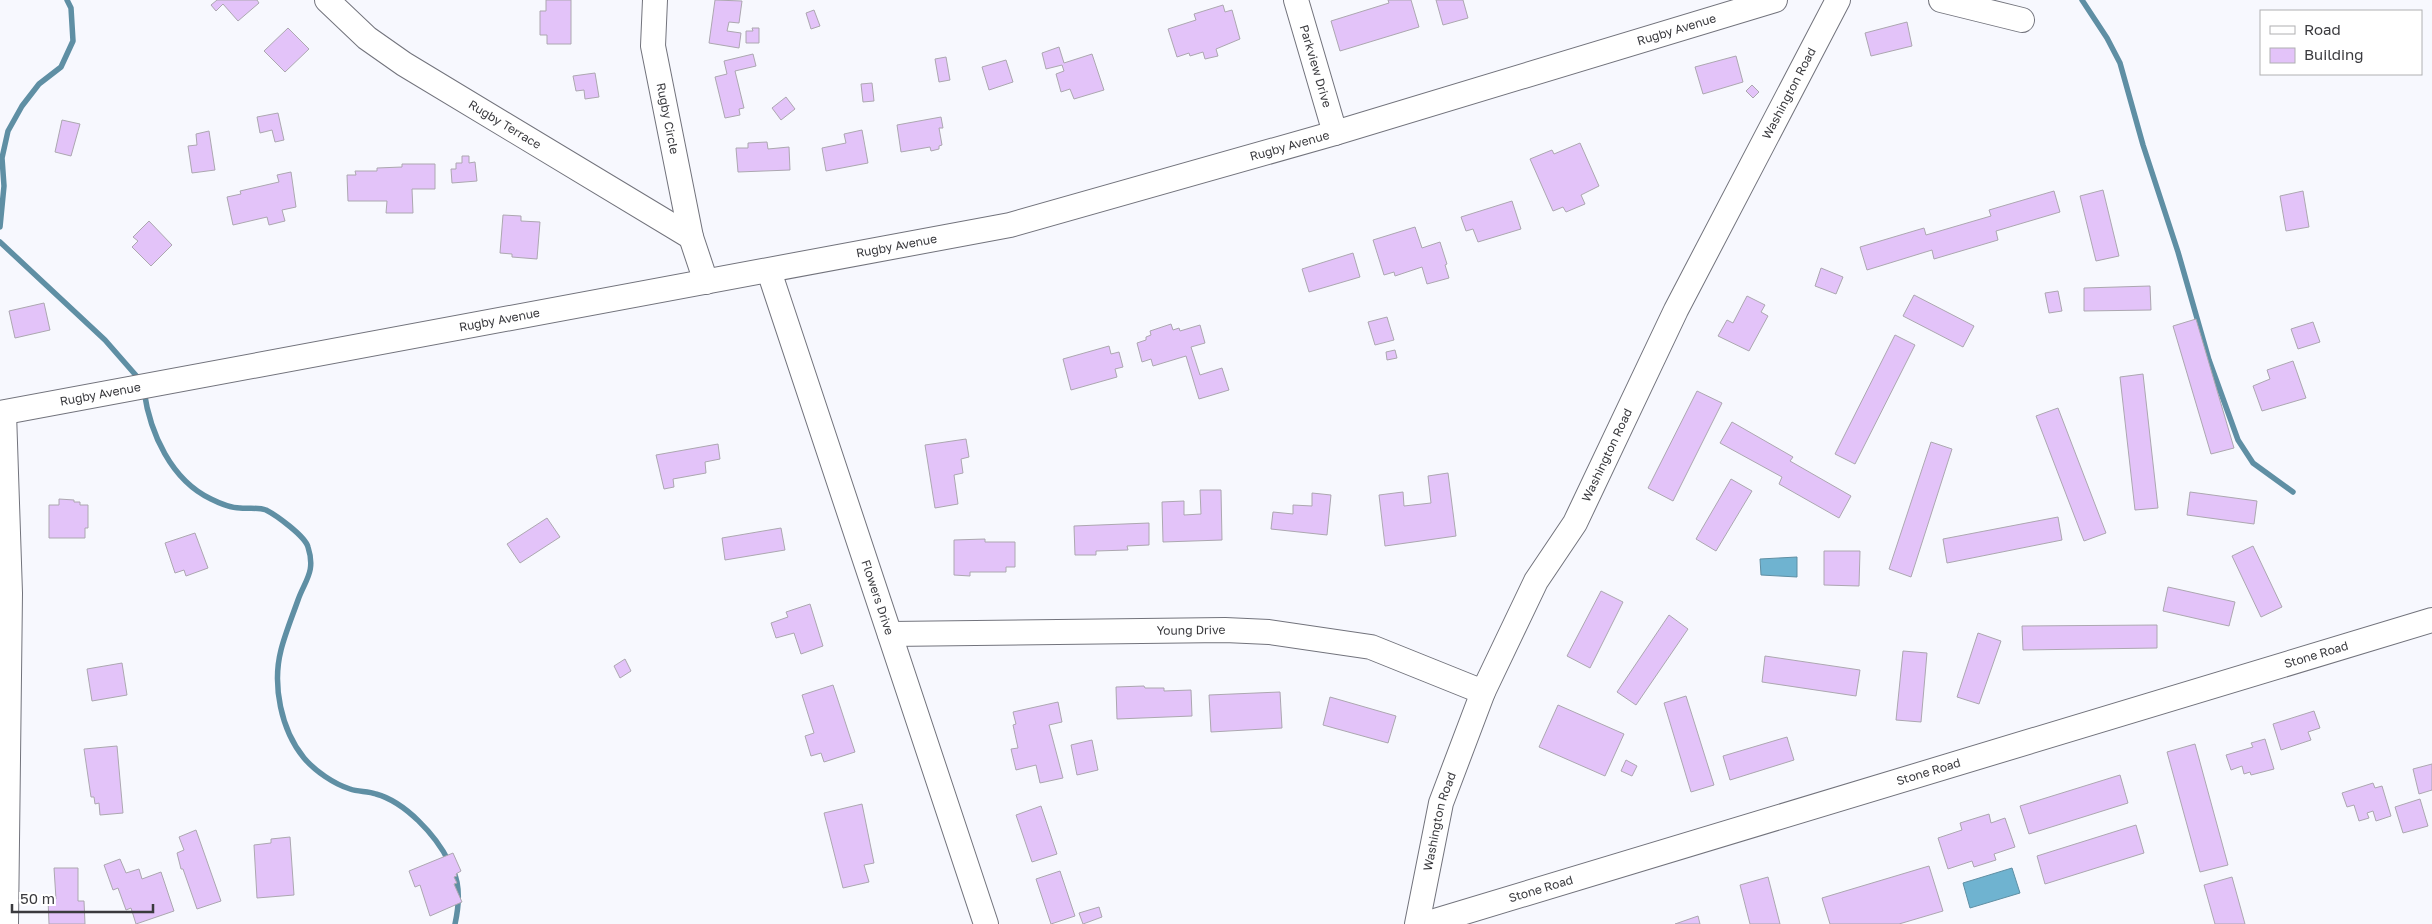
<svg xmlns="http://www.w3.org/2000/svg" width="2432" height="924" font-family="'Golos Text',sans-serif">
<style>
.water{fill:#6fb3d0;stroke:#5f8fa4}
.lines{fill:none;stroke-linecap:round;stroke-linejoin:round}
.stream{stroke:#5f8fa4;stroke-width:5.5}
.building{fill:#e3c3f9;stroke:#aca7b0}
.minor-casing{stroke:#72737c;stroke-width:26}
.minor{stroke:#fff;stroke-width:24}
.labels{text-anchor:middle;stroke-width:4.5;stroke-linejoin:round;paint-order:stroke}
.street-label{font-size:12px;fill:#3a3a3e;stroke:#fff}
</style>
<rect width="100%" height="100%" fill="#f7f8fe"/>
<path class="water" d="M1797 557V577L1761 575 1760 559Z
M2012 868 2020 893 1970 908 1963 883Z"/>
<g class="lines">
<path class="stream" d="M2082 0 2107 38 2120 63 2143 145 2178 252 2209 360 2238 440 2253 463 2293 492
M0 227 4 186 2 158 8 131 22 106 39 84 61 67 73 41 71 8 67 0
M0 242 105 340 140 380
M144 391C150 433 171 480 211 499 219 503 231 508 240 508 247 509 258 507 266 510 276 515 305 536 308 547 316 572 305 580 298 600 292 617 285 634 281 650 272 685 281 730 304 758 315 771 334 784 350 789 358 792 368 791 376 794 405 802 436 835 449 862
M453 870C461 887 459 906 455 924"/>
</g>
<path class="building" d="M217 0H257L259 3 238 21 223 4 216 11 211 5Z
M546 0H571V44H547V35H540V11H546Z
M715 0 742 1 739 23 729 22 727 31 741 33 739 48 709 43Z
M1388 0H1411L1419 27 1340 51 1331 21 1389 3Z
M1436 0H1463L1468 18 1443 25Z
M1223 5 1225 12 1232 10 1240 39 1216 49 1218 56 1205 59 1203 52 1190 56 1189 53 1177 57 1168 29 1196 20 1194 14Z
M814 10 820 26 811 29 806 13Z
M1907 22 1912 46 1871 56 1865 33Z
M288 28 309 49 285 72 264 51Z
M752 28H759V43H746V31H753Z
M1059 47 1064 63 1092 54 1104 90 1074 99 1070 89 1061 92 1056 74 1064 71 1062 65 1046 69 1042 53Z
M753 54 756 66 735 71 744 108 739 109 740 115 725 118 715 77 727 74 724 61Z
M1736 56 1743 82 1703 94 1695 67Z
M946 57 950 80 939 82 935 59Z
M1006 60 1013 82 989 90 982 67Z
M595 73 599 97 585 99 584 90 576 91 573 76Z
M872 83 874 101 863 102 861 84Z
M1752 85 1759 92 1753 98 1746 91Z
M786 97 795 109 781 120 772 108Z
M278 113 284 140 275 142 272 130 260 133 257 117Z
M941 117 943 128H939L942 145 939 146V149L931 151 930 147 901 152 897 125Z
M62 120 80 124 71 156 55 152Z
M862 130 868 163 826 171 822 148 846 143 844 134Z
M209 131 215 170 192 173 188 146 197 145 196 134Z
M767 142 768 149 789 147 790 170 738 172 736 148H748V143Z
M1580 143 1599 186 1581 195 1585 204 1566 212 1563 207 1553 211 1530 159 1552 150 1554 154Z
M462 156H469V163L475 162 477 181 452 183 451 169H456V163H462Z
M402 164H435V189H412L413 213H386L387 201H348L347 175H356L355 171H377V168L402 167Z
M291 172 296 207 282 210 285 221 269 225 267 217 233 225 227 197 241 194 240 191 279 182 277 175Z
M2103 190 2119 256 2096 261 2080 196Z
M2054 191 2060 212 1996 231 1998 240 1934 259 1932 250 1867 270 1860 247 1924 228 1926 235 1991 216 1989 210Z
M2303 191 2309 227 2286 231 2280 196Z
M1512 201 1521 229 1478 242 1473 229 1466 231 1461 217Z
M503 215 521 216V221L540 222 537 259 512 257V254L500 253Z
M149 221 172 245 151 266 132 247 138 241 133 237Z
M1415 227 1422 248 1440 242 1447 264 1445 265 1449 278 1427 284 1422 267 1395 276 1394 272 1384 275 1373 240Z
M1353 253 1360 277 1309 292 1302 269Z
M1821 268 1843 277 1836 294 1815 286Z
M2150 286 2151 310 2084 311V288Z
M2058 291 2062 311 2049 313 2045 293Z
M1914 295 1974 326 1963 347 1903 316Z
M1747 296 1765 305 1761 312 1768 316 1749 351 1718 336 1727 320 1733 323Z
M44 303 50 330 15 338 9 311Z
M1387 317 1394 340 1375 345 1368 322Z
M2196 319 2234 448 2211 454 2173 326Z
M2313 322 2320 342 2298 349 2291 329Z
M1171 324 1173 330 1179 328 1180 331 1200 325 1205 343 1191 347 1200 375 1222 368 1229 390 1199 399 1186 356 1153 366 1151 359 1142 362 1137 343 1146 340V337L1151 335 1150 331Z
M1895 335 1915 345 1855 464 1835 454Z
M1109 346 1111 354 1119 352 1123 367 1115 369 1117 377 1071 390 1063 359Z
M1395 350 1397 358 1387 360 1386 352Z
M2293 361 2306 398 2262 411 2253 386 2270 379 2267 370Z
M2143 374 2158 508 2135 510 2120 377Z
M1697 391 1722 403 1673 501 1648 488Z
M2058 408 2106 533 2084 541 2036 416Z
M1732 422 1793 457 1790 461 1851 496 1839 518 1779 484 1782 477 1720 443Z
M966 439 969 457 961 459 963 473 954 475 958 504 935 508 925 445Z
M1931 442 1952 449 1911 577 1889 569Z
M718 444 720 459 705 462 706 473 673 479 674 487 664 489 656 455Z
M1448 473 1456 536 1385 546 1379 495 1403 492 1404 506 1431 503 1428 476Z
M1731 479 1752 491 1716 551 1696 539Z
M1200 490H1221L1222 540 1163 542 1162 502 1184 501V515L1201 514Z
M2190 492 2257 501 2254 524 2187 515Z
M1312 493 1331 495 1327 535 1271 529 1273 512 1293 514V505L1312 506Z
M59 499 74 500V502H80V505H88V528H85V538H49V505H59Z
M2058 517 2062 540 1947 563 1943 539Z
M547 518 560 537 520 563 507 544Z
M1149 523V545L1127 546 1128 550 1096 551V555H1075L1074 526Z
M781 528 785 550 725 560 722 538Z
M195 533 208 568 186 576 184 570 175 573 165 543Z
M985 539V542H1015V567H1006V572H970V576L954 575V540Z
M2253 546 2282 607 2261 617 2232 556Z
M1824 551H1860L1859 586 1824 585Z
M2168 587 2235 602 2229 626 2163 611Z
M1601 591 1623 602 1590 668 1567 656Z
M810 604 823 646 801 654 794 633 776 638 771 623 788 617 786 612Z
M1669 615 1688 629 1636 705 1617 692Z
M2157 625V648L2023 650 2022 626Z
M1978 633 2001 641 1979 704 1957 697Z
M1903 651 1927 653 1921 722 1896 720Z
M1765 656 1860 670 1856 696 1762 682Z
M625 659 631 671 620 678 614 666Z
M122 663 127 695 92 701 87 669Z
M833 685 855 752 824 762 821 753 811 756 805 736 814 733 802 695Z
M1144 686 1145 688H1164V691L1191 690 1192 716 1117 719 1116 687Z
M1280 692 1282 728 1211 732 1209 695Z
M1686 696 1714 785 1691 792 1664 703Z
M1330 697 1396 716 1388 743 1323 725Z
M1058 702 1062 722 1049 725 1063 778 1040 783 1036 765 1016 770 1011 749 1018 748 1013 725 1016 724 1013 712Z
M1558 705 1624 734 1605 776 1539 747Z
M2314 711 2320 728 2308 732 2311 740 2281 750 2273 724Z
M1787 737 1794 760 1730 780 1723 756Z
M2265 739 2274 769 2251 775 2250 772 2244 774 2242 766 2231 770 2226 755 2253 747 2251 743Z
M1092 740 1098 770 1077 775 1071 745Z
M2195 744 2228 865 2200 872 2167 752Z
M117 746 123 813 100 815 99 803 95 804 94 797H91L84 749Z
M1626 760 1637 766 1632 776 1621 771Z
M2432 764V790L2419 794 2413 769Z
M2120 775 2128 803 2029 834 2020 806Z
M2373 783 2375 788 2382 786 2391 816 2376 821 2373 811 2367 813 2369 818 2359 821 2354 805 2347 807 2342 793Z
M2420 799 2428 826 2403 833 2395 807Z
M862 804 874 863 864 865 869 882 843 888 824 813Z
M1041 806 1057 854 1032 862 1016 815Z
M1989 814 1991 823 2005 818 2015 847 1994 854 1996 860 1974 867 1972 861 1948 869 1938 838 1962 830 1960 823Z
M2136 825 2144 853 2045 884 2037 856Z
M196 830 221 901 197 909 183 869H181L177 853 184 850 179 837Z
M290 837 294 895 257 898 254 845 271 843V839Z
M453 853 461 871 456 874 457 876 454 877 457 883 454 884 462 902 430 916 420 885 415 887 409 871Z
M120 859 126 873 139 869 142 879 161 872 174 911 136 924 131 908 126 910 118 888 113 890 104 865Z
M1929 866 1943 911 1899 924H1830L1822 898Z
M54 868H78V901H84L85 924H49L48 899H56Z
M1060 871 1075 916 1051 924 1036 879Z
M1768 877 1780 924H1750L1740 885Z
M2232 877 2245 924H2215L2204 885Z
M1099 907 1102 917 1083 924 1079 913Z
M1698 916 1700 924H1675Z"/>
<g class="lines">
<defs>
<g id="minor">
<path id="s1" d="M327 0 367 38 404 64 691 237"/>
<path id="s2" d="M655 0 653 46 691 237 706 282"/>
<path id="s3" d="M1296 0 1335 133"/>
<path d="M1941 0 2022 20"/>
<path id="s4" d="M769 271 986 924"/>
<path id="s5" d="M0 413 1010 225 1335 133 1775 0"/>
<path d="M4 413 10 593 6 924"/>
<path id="s6" d="M890 634 1225 630 1269 632 1371 647 1483 692"/>
<path id="s7" d="M1417 924 1441 803 1483 692 1536 581 1575 523 1676 310 1838 0"/>
<path id="s8" d="M1425 924 2432 620"/>
</g>
</defs>
<use href="#minor" class="minor-casing"/>
<use href="#minor" class="minor"/>
</g>
<g class="labels">
<g class="street-label">
<text dy="4" stroke="none"><textPath href="#s5" startOffset="1722">Rugby Avenue</textPath></text>
<text dy="4" stroke="none"><textPath href="#s3" startOffset="69">Parkview Drive</textPath></text>
<text dy="4" stroke="none"><textPath href="#s7" startOffset="915">Washington Road</textPath></text>
<text dy="4" stroke="none"><textPath href="#s2" startOffset="120">Rugby Circle</textPath></text>
<text dy="4" stroke="none"><textPath href="#s1" startOffset="218">Rugby Terrace</textPath></text>
<text dy="4" stroke="none"><textPath href="#s5" startOffset="1318">Rugby Avenue</textPath></text>
<text dy="4" stroke="none"><textPath href="#s5" startOffset="912">Rugby Avenue</textPath></text>
<text dy="4" stroke="none"><textPath href="#s5" startOffset="508">Rugby Avenue</textPath></text>
<text dy="4" stroke="none"><textPath href="#s5" startOffset="102">Rugby Avenue</textPath></text>
<text dy="4" stroke="none"><textPath href="#s7" startOffset="510">Washington Road</textPath></text>
<text dy="4" stroke="none"><textPath href="#s4" startOffset="344">Flowers Drive</textPath></text>
<text dy="4" stroke="none"><textPath href="#s6" startOffset="301">Young Drive</textPath></text>
<text dy="4" stroke="none"><textPath href="#s8" startOffset="931">Stone Road</textPath></text>
<text dy="4" stroke="none"><textPath href="#s8" startOffset="526">Stone Road</textPath></text>
<text dy="4" stroke="none"><textPath href="#s7" startOffset="105">Washington Road</textPath></text>
<text dy="4" stroke="none"><textPath href="#s8" startOffset="121">Stone Road</textPath></text>
</g>
</g>
<rect x="2260" y="10" width="162" height="65" fill="#ffffff" stroke="#b0b0b2"/>
<rect x="2270" y="26" width="25" height="8" fill="#ffffff" stroke="#b0b0b2"/>
<text x="2304" y="35" font-size="15" fill="#3a3a3e">Road</text>
<rect x="2270" y="48" width="25" height="15" fill="#e3c3f9" stroke="#b0b0b2"/>
<text x="2304" y="60" font-size="15" fill="#3a3a3e">Building</text>
<path d="M12 904v8h141v-8" fill="none" stroke="#3a3a3e" stroke-width="2.5"/>
<text x="20" y="904" font-size="15" fill="#3a3a3e" stroke="#ffffff" stroke-width="4" paint-order="stroke">50 m</text>
</svg>
